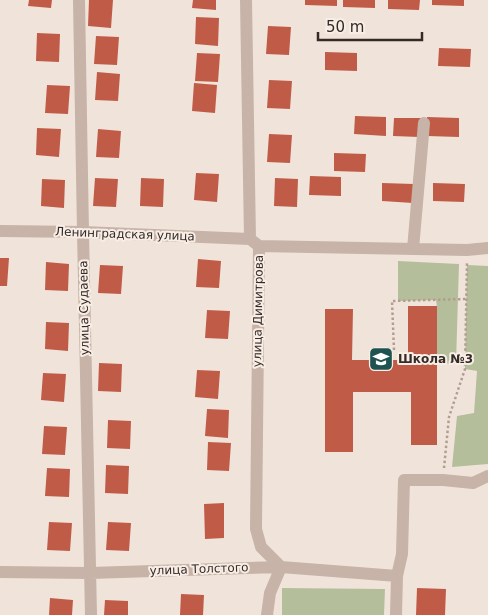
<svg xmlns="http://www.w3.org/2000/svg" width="488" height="615" font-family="'DejaVu Sans',sans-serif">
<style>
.green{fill:#b5be9b}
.building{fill:#c05b48}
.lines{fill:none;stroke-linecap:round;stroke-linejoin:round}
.path{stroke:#b39d91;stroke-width:2.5;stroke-dasharray:2.5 2.5;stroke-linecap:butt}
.minor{stroke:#c7b3a7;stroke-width:12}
.labels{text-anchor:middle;stroke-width:4;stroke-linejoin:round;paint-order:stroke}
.street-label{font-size:12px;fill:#342a27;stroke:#f8eee6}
.poi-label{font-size:12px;font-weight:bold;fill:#342a27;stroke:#f8eee6;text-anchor:start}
</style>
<rect width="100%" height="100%" fill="#f0e4da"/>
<path class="green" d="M398 261 459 264 456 364 437 363V307L436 300 398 301Z
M467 265 488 266V464L452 467 457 416 474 413 477 371 465 369Z
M282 588 385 589 384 615H282Z"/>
<path class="building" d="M29 0H52L51 8 28 6Z
M89 0H113L111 28 88 26Z
M193 0H216V10L192 8Z
M305 0H337V6L305 5Z
M343 0H375V8L343 7Z
M388 0H420L419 10 388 9Z
M432 0H464V6L432 5Z
M196 17 219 18 218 46 195 44Z
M268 26 291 27 289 55 266 54Z
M37 33 60 34 59 62 36 61Z
M96 36 119 37 117 65 94 64Z
M439 48 471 49 470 67 438 66Z
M325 52 357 53V71L325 70Z
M197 53 220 54 218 82 195 81Z
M97 72 120 74 118 101 95 100Z
M269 80 292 81 290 109 267 108Z
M194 83 217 85 215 113 192 111Z
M47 85 70 86 68 114 45 113Z
M355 116 386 117V136L354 134Z
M427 117 459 118V137L427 136Z
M394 118H421L419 137 393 136Z
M37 128 61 129 59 157 36 155Z
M98 129 121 131 119 158 96 157Z
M269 134 292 135 290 163 267 162Z
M334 153 366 154 365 172 334 171Z
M196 173 219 174 217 202 194 200Z
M310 176 341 177V196L309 195Z
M95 178 118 179 116 207 93 206Z
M141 178 164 179 163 207 140 206Z
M275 178 298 179 297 207 274 206Z
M42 179 65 180 64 208 41 206Z
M382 183 414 184 413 203 382 201Z
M433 183 465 184 464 202 433 201Z
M0 258H9L7 286H0Z
M198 259 221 261 219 288 196 287Z
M46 262 69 264 68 291 45 290Z
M100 265 123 266 121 294 98 293Z
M408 306H437V445H411V392H353V452H325V309H353L352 360H408Z
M207 310 230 311 228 339 205 338Z
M46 322 69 323 68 351 45 349Z
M99 363 122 364 121 392 98 391Z
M197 370 220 371 218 399 195 397Z
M43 373 66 374 64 402 41 400Z
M207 409 229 410 228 438 205 436Z
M108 420 131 421 130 449 107 448Z
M44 426 67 427 65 455 42 454Z
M208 442 231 443 229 471 207 470Z
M106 465 129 466 128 494 105 493Z
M47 468 70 469 69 497 45 496Z
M224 503V538L205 539 204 504Z
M49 522 72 523 70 551 47 550Z
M108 522 131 523 129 551 106 550Z
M417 588 446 589 445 615H416Z
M181 594 204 595 203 615H180Z
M50 598 73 600 72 615H49Z
M105 600 128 601V615H104Z"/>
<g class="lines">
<path class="path" d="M394 350 392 301 466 299
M444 468 449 417 465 369 467 261"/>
<path class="minor" d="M79 0 83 232 91 615
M246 0 250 239 259 246 256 529 261 547 281 567 270 593 267 615
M0 231 83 232 250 239
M259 246 467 250 488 248
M413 249 424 123
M0 572 90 573 281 567 397 576
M396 615 397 576 402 554 404 480H443L473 483 488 476"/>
</g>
<defs>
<symbol id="school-square" viewBox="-11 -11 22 22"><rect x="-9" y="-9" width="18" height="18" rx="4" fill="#1f5352" stroke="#f8eee6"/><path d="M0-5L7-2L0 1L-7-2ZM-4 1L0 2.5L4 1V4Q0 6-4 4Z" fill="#fff"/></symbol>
</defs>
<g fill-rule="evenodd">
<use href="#school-square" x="367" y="345" width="28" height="28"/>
</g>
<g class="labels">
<g class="street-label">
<text transform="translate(125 234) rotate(2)" y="4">Ленинградская улица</text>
<text transform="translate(84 308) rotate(-91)" y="4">улица Судаева</text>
<text transform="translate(258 311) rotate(-89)" y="4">улица Димитрова</text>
<text transform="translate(199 569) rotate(-2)" y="4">улица Толстого</text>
</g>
<g class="poi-label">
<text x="398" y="363">Школа №3</text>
</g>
</g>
<path d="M318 32v8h104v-8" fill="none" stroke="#342a27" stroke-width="2.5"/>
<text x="326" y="32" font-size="15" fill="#342a27" stroke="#f8eee6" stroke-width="4" paint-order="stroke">50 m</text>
</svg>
